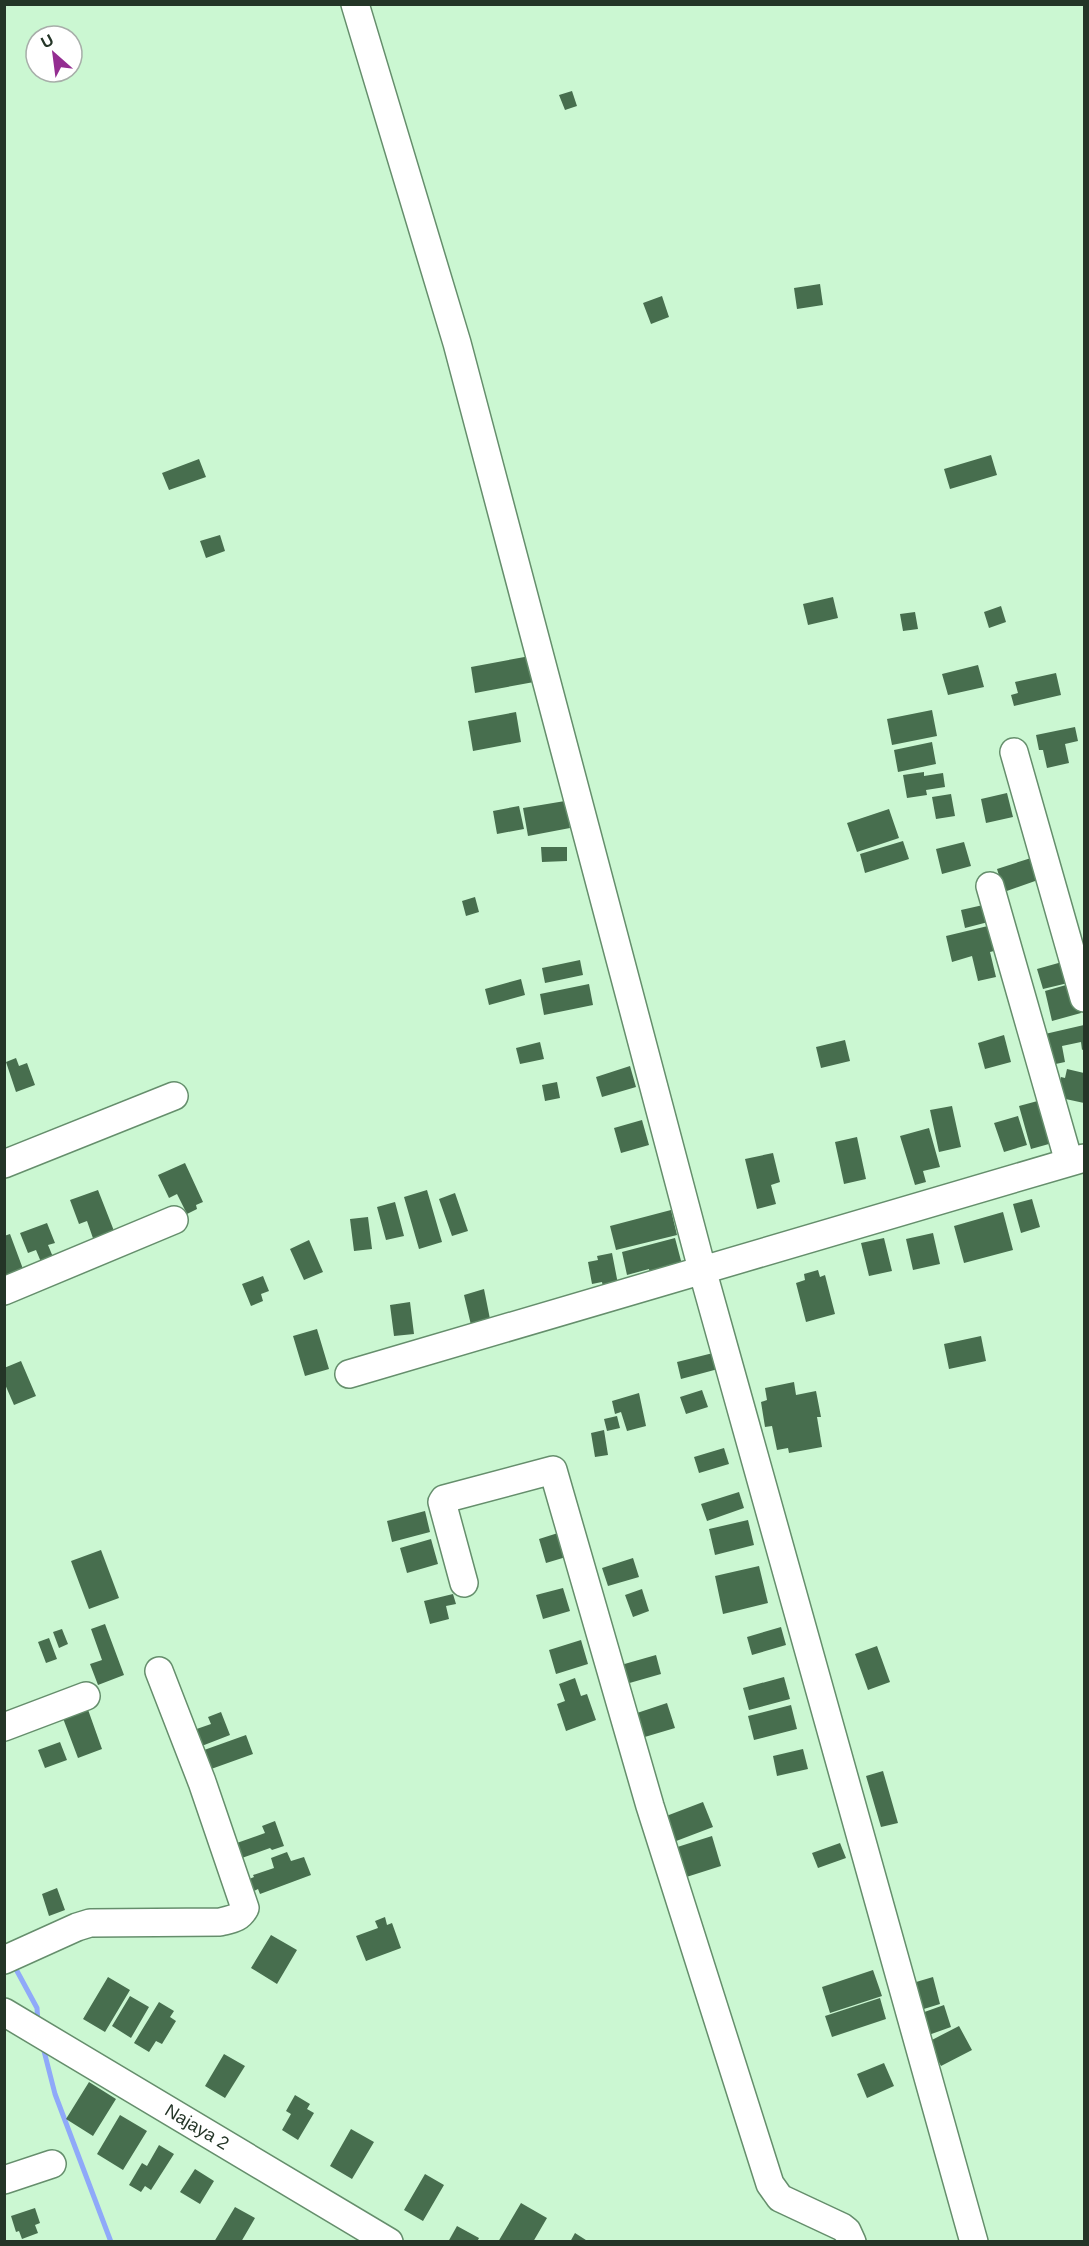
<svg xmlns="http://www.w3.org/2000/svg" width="1089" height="2246" font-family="Helvetica,sans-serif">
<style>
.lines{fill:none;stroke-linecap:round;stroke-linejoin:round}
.stream{stroke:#8fa9f9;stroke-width:5}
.building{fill:#476e4e}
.minor-casing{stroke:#658e6c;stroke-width:30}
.minor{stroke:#fff;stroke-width:27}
.labels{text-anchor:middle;stroke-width:6;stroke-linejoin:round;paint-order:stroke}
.street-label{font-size:18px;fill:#243527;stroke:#fff}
</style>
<rect width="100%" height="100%" fill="#cbf7d2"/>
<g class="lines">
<path class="stream" d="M17 1971 37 2008 38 2024
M44 2051 55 2094 111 2242"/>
</g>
<path class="building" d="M572 91 577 106 565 110 559 95Z
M820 284 823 305 797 309 794 288Z
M662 296 669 317 651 324 643 303Z
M991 455 997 475 950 489 944 469Z
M199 459 206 477 169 490 162 473Z
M220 535 225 551 206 558 200 541Z
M833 597 838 618 808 625 803 604Z
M1001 606 1006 622 989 628 984 612Z
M915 612 918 629 903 631 900 614Z
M530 656 534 682 475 693 471 667Z
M978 665 984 687 948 695 942 674Z
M1056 673 1061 695 1014 706 1011 695 1018 693 1015 682Z
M932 710 937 736 892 745 887 719Z
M516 712 521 742 473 751 468 721Z
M1075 727 1078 741 1065 744 1069 763 1047 768 1043 750H1039L1036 735Z
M932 742 936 764 898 772 894 750Z
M924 772V776L943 773 945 787 926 790 927 795 907 798 903 775Z
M1007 793 1013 817 986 823 981 799Z
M951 794 955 816 936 819 932 797Z
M565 801 570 828 528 836 523 808Z
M519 806 524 829 497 834 493 811Z
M889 809 899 838 857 852 847 823Z
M903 841 909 859 865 873 860 854Z
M964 842 971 866 942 874 936 849Z
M541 847H567V861L542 862Z
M1031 858 1038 880 1004 892 997 869Z
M475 897 479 912 466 916 462 901Z
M992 903 996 920 965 928 961 910Z
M992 925 998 950 990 952 996 977 978 981 972 956 952 962 946 936Z
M580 960 583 975 545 983 542 968Z
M1062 962 1068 983 1043 989 1037 969Z
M521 979 525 995 489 1005 485 989Z
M1073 983 1081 1013 1052 1021 1045 991Z
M589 984 593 1005 544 1015 540 994Z
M1084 1025V1049L1082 1050 1081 1042 1062 1046 1065 1062 1051 1065 1045 1034Z
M1004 1035 1011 1062 985 1069 978 1043Z
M845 1040 850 1061 821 1068 816 1047Z
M540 1042 544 1059 520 1064 516 1048Z
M16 1058 19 1066 27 1063 35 1085 16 1092 6 1062Z
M630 1066 636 1087 602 1097 596 1077Z
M1067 1069 1084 1073V1103L1061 1098 1063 1088 1059 1087 1061 1077 1065 1078Z
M557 1082 560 1098 545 1101 542 1085Z
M1045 1099 1056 1142 1031 1149 1019 1106Z
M952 1106 961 1147 939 1152 930 1110Z
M1018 1116 1027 1145 1004 1152 994 1123Z
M642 1120 649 1145 621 1153 614 1128Z
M929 1128 940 1167 923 1171 926 1182 915 1185 900 1136Z
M857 1137 866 1179 844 1184 835 1142Z
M773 1153 780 1182 771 1185 776 1204 757 1209 745 1159Z
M185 1163 203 1202 196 1205 197 1209 187 1214 177 1194 169 1198 158 1175Z
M98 1190 116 1236 95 1244 87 1221 79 1224 70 1200Z
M427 1190 442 1242 419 1249 404 1197Z
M455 1193 468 1231 452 1236 439 1199Z
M1032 1199 1040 1227 1021 1233 1013 1204Z
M395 1202 404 1236 386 1240 377 1207Z
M671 1210 677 1235 616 1250 610 1226Z
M1003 1212 1013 1250 964 1263 954 1226Z
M368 1217 372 1249 354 1251 350 1219Z
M47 1223 55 1243 48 1245 53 1257 41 1262 36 1250 28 1253 20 1233Z
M933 1233 940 1264 913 1270 906 1239Z
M10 1234 26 1277 8 1283 4 1273V1236Z
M675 1238 684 1272 651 1280 649 1269 627 1275 622 1252Z
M884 1238 892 1271 869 1276 861 1243Z
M309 1240 323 1272 304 1280 290 1249Z
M612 1253 618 1284 603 1287 602 1282 592 1284 588 1262 598 1260 597 1256Z
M818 1270 820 1277 825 1275 835 1314 806 1322 796 1283 805 1280 804 1274Z
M263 1276 269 1291 261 1294 263 1301 251 1306 242 1284Z
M484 1289 490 1319 471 1325 464 1295Z
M410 1302 414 1334 394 1336 390 1305Z
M317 1329 329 1369 305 1376 293 1336Z
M981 1336 986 1361 949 1369 944 1344Z
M713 1353 718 1369 681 1379 677 1362Z
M21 1361 36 1396 14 1405 4 1382V1368Z
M794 1382 796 1395 816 1391 821 1417H817L822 1447 789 1453 788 1448 777 1450 772 1426 765 1427 761 1402 767 1400 765 1388Z
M702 1390 708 1407 686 1414 680 1397Z
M639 1393 646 1426 627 1431 621 1412 615 1414 612 1401Z
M617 1416 620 1428 607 1431 604 1419Z
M604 1430 608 1455 595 1457 591 1433Z
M724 1448 729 1464 699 1473 694 1457Z
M739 1492 744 1508 707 1521 701 1504Z
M425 1511 430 1532 392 1542 387 1521Z
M748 1520 754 1545 715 1555 709 1529Z
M558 1533 566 1557 546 1563 539 1539Z
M431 1539 438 1564 407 1573 400 1548Z
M101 1550 119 1598 89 1609 71 1561Z
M633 1558 639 1577 608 1586 602 1568Z
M759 1566 768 1603 723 1614 715 1576Z
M563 1588 570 1611 543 1619 536 1595Z
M642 1589 649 1611 633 1617 625 1595Z
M453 1594 456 1604 446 1606 449 1619 430 1624 424 1601Z
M105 1624 124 1675 98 1685 90 1664 102 1660 91 1629Z
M781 1627 786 1645 752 1655 747 1637Z
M62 1629 68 1644 59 1648 53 1632Z
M49 1638 57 1659 46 1663 38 1642Z
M581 1640 588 1664 556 1674 549 1650Z
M877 1646 890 1682 868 1690 855 1654Z
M656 1655 661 1674 626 1684 621 1665Z
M784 1677 790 1699 749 1710 743 1688Z
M575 1678 581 1696 587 1694 596 1720 566 1731 557 1704 565 1701 559 1684Z
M667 1703 675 1728 638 1739 631 1715Z
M86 1704 102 1749 78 1758 61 1713Z
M791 1705 797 1729 754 1740 748 1716Z
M221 1712 230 1735 194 1749 188 1732 211 1724 208 1717Z
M246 1735 253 1754 200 1773 193 1754Z
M60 1742 67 1760 45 1768 38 1750Z
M803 1749 808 1769 777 1776 773 1756Z
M883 1771 898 1823 881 1827 866 1776Z
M703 1802 713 1827 671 1843 661 1818Z
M275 1821 284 1846 272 1850 270 1848 239 1859 234 1844 265 1833 262 1826Z
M712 1836 721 1866 677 1880 668 1850Z
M840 1843 846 1858 818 1868 812 1853Z
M287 1852 291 1861 304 1857 311 1875 260 1894 258 1889 252 1892 247 1880 254 1877 253 1875 274 1868 271 1858Z
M57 1888 65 1910 49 1916 42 1894Z
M385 1917 387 1925 392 1923 401 1948 366 1961 356 1936 378 1928 375 1921Z
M271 1935 297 1950 277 1984 251 1968Z
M873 1970 882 1996 830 2013 822 1987Z
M108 1977 130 1990 105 2032 83 2019Z
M933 1977 940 2004 914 2012 906 1985Z
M130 1996 149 2007 131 2038 112 2026Z
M880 1998 886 2019 832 2037 825 2016Z
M159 2002 174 2011 170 2017 176 2021 162 2044 156 2041 149 2052 134 2043Z
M944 2005 951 2027 923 2037 916 2015Z
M959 2026 972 2050 941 2066 928 2042Z
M224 2054 245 2066 225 2098 205 2086Z
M884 2063 894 2086 867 2098 857 2074Z
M89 2082 116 2099 93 2136 66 2119Z
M295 2095 310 2104 307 2109 314 2113 298 2140 282 2130 291 2114 286 2111Z
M120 2115 147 2131 123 2170 97 2154Z
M351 2129 374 2142 352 2179 330 2166Z
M159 2145 174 2154 151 2190 145 2186 141 2192 129 2185 142 2163 147 2166Z
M195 2169 214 2181 200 2204 180 2192Z
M425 2174 444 2185 423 2221 404 2210Z
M521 2203 547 2218 533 2242H498Z
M235 2207 255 2218 241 2242H214Z
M35 2208 40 2223 35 2225 38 2233 22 2239 19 2231 16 2232 11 2216Z
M457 2226 479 2238 477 2242H448Z
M575 2233 589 2242H570Z"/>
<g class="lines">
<defs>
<path id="minor" d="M355 4 457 343 702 1269 974 2242
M1014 752 1084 998
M990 886 1069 1162
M4 1164 174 1096
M4 1291 174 1220
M349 1374 1084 1158
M464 1583 442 1502 444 1499 553 1470 650 1806 770 2184 780 2198 842 2227 847 2231 852 2242
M4 1727 86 1696
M4 1960 77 1927 90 1923 220 1922C232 1919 239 1919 245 1908L202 1782 159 1671
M4 2012 389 2242
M4 2180 52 2164"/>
</defs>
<use href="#minor" class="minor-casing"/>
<use href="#minor" class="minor"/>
</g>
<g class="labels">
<g class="street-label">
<text transform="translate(197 2127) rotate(31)" y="6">Najaya 2</text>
</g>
</g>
<rect width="1089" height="2246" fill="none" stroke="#243527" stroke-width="12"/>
<g transform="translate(54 54) rotate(332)"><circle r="28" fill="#ffffff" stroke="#a7aea9" stroke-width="1.5"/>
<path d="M0-4.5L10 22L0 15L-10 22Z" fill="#942d91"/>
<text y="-9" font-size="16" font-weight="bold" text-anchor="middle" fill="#243527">U</text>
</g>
</svg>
